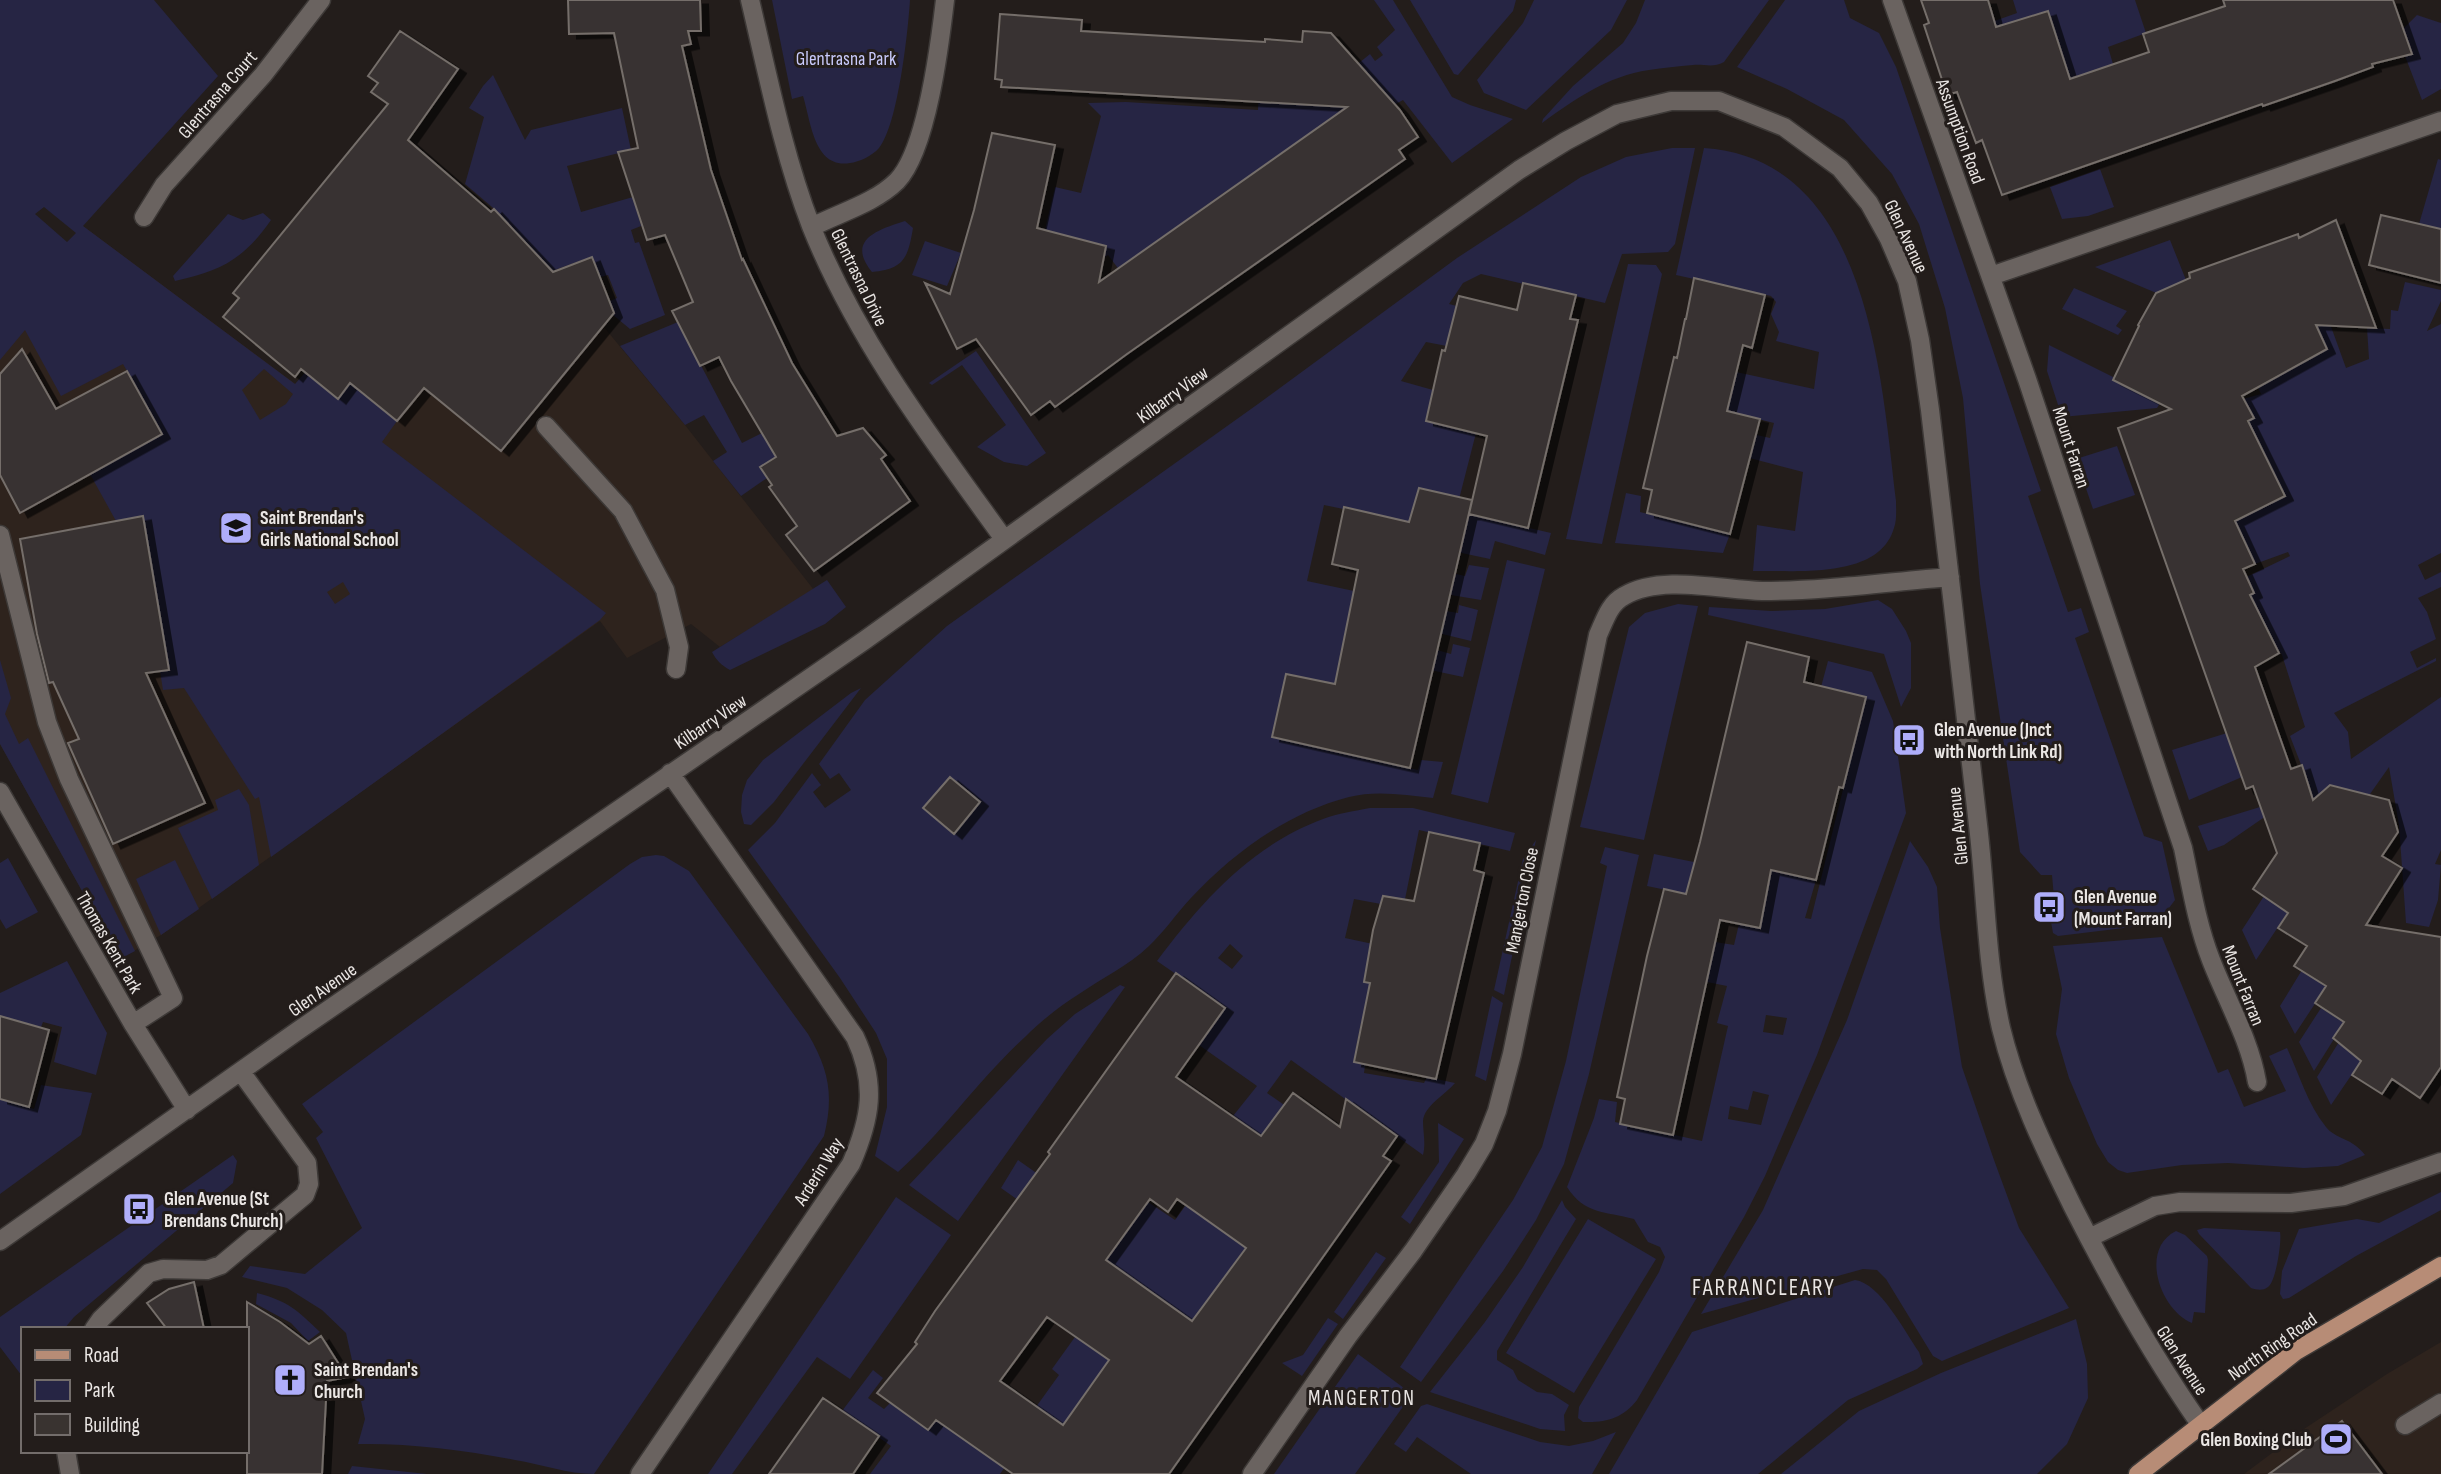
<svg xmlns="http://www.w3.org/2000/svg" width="2441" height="1474" font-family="'Sofia Sans Condensed',sans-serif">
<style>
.built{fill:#2e231d}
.green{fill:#262544;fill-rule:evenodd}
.building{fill:#393330;stroke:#746e6a;stroke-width:2;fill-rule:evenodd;filter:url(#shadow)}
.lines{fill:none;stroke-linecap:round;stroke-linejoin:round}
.minor-casing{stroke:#3d3937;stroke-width:21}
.major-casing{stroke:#3d3937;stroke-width:21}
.minor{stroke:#6a6360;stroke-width:18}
.major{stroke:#b78c76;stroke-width:18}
.labels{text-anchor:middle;stroke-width:6;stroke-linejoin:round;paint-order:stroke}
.park-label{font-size:19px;fill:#c9cafb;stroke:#231d1b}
.street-label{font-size:19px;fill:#eae6e4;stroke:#231d1b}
.poi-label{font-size:19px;font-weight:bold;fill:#eae6e4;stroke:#231d1b;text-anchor:start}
.neighbourhood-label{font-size:21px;letter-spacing:2px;fill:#eae6e4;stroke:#231d1b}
.quarter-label{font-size:23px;letter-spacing:2px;fill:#eae6e4;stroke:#231d1b}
</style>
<defs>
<filter id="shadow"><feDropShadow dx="8" dy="4.5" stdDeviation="0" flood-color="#0009"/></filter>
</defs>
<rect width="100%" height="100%" fill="#231d1b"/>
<path class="built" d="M492 207 603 326 685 425 814 590 720 647 691 624 627 658 600 621 161 935 120 959 0 744V314L83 226 329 409Z
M2441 1342V1474H2244L2304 1429 2387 1374Z"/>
<path class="green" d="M0 0H154L218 76 83 226 295 384 331 343 394 329 350 384 397 421 382 442 606 613 600 620 271 857 259 797 255 799 184 688 163 690 160 671 169 669 143 516 116 521 90 474 162 433 123 364 61 396 25 330 0 360ZM44 207 76 233 67 242 35 214ZM264 369 293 394 286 404 260 420 242 390ZM343 582 350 594 335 604 327 592Z
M772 0H910C908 32 898 125 879 148 872 156 859 162 850 163 814 169 811 122 803 96L792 99Z
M1374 0H1393L1452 97 1470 105 1513 119 1452 163 1403 100 1394 105 1363 95 1274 159 1244 210 1229 189 1140 253 1136 292 1108 255 1084 272 1052 232 1045 230 1055 187 1081 193 1101 116 1088 103 1126 102 1258 110 1259 87 1293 88 1306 106 1370 54 1375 61 1383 55 1377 47 1395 30Z
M1410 0H1516L1513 11 1458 75 1454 74Z
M1534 0H1627L1611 30 1526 110 1484 93 1477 80 1523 23Z
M1645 0H1769L1724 62C1713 68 1705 64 1693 65 1678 66 1663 68 1649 70 1608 76 1575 99 1542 123L1543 119 1573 86 1623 43 1636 23Z
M1785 0H1844L1850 18 1879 33 1896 67 2041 491 2028 496 2068 612 2081 608 2089 632 2075 638 2144 836 2162 842 2175 900 2157 924 2058 936 2053 933 2051 922 2056 921 2052 875H2041L2020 852 1980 584 1963 398 1945 308 1919 224 1892 174 1844 120 1787 89 1737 67Z
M2013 0H2135L2146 33 2108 47 2113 64 2102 68 2087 101 1972 29 2017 13Z
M2417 15 2441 23V89L2422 100 2405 56 2412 54 2403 29Z
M493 75 525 140 531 130 622 108 631 150 567 166 581 212 633 197 641 226 631 230 635 243 639 242 665 315 630 329 601 305 617 298 608 275 593 279 585 259 552 271 492 207 465 184 484 117 469 108 483 86Z
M1672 148H1695L1675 244 1668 252 1622 254 1605 303 1481 274 1463 283 1449 304 1506 319 1478 352 1426 342 1401 381 1433 390 1427 421 1476 433 1456 511 1551 533 1545 555 1495 541 1490 559 1457 552 1460 533 1324 505 1307 581 1354 591 1338 670 1348 713 1323 682 1286 674 1272 737 1418 770 1421 760 1443 762 1433 798C1405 795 1376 790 1349 797 1287 813 1233 853 1190 899 1176 914 1164 932 1149 946 1128 966 1102 978 1079 994 1060 1006 1041 1021 1025 1037 979 1079 944 1131 898 1172L875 1156 887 1107V1059L876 1033 840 978 748 850 775 823 812 773 821 785 813 792 825 808 851 790 839 773 830 779 819 764 865 700 947 626 1258 404 1457 258 1581 177 1626 157Z
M1704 148C1869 159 1881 376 1896 501 1896 510 1897 520 1894 528 1879 580 1795 570 1753 571L1757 525 1795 531 1803 472 1742 456 1748 433 1770 438 1774 423 1726 411 1736 372 1814 389 1819 352 1776 341 1779 332 1771 314 1776 302 1771 296 1676 275Z
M2438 159 2441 160V229L2419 224Z
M2100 169 2114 207 2088 216 2062 219 2050 187Z
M263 213 271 220C244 259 221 271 175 281L173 276 228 214 243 220Z
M905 221 913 228C908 258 904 269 872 272 846 240 877 230 905 221Z
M2170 240 2186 280 2164 290 2161 295 2095 267Z
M925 241 961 253 947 286 912 275Z
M1628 264 1656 265 1662 274 1602 544 1566 539Z
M2405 282 2441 290V301L2427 331 2441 324V553L2418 565 2425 580 2441 572V587L2418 598 2427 612 2436 639 2410 652 2417 668 2436 658V661L2334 713 2348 732 2351 759 2441 697V850L2435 864 2441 865 2438 900 2429 927 2406 923 2399 825 2389 767 2344 831 2266 816 2224 845 2208 851 2198 826 2260 807 2307 780 2290 736 2305 727 2282 655 2243 598 2254 593 2251 587 2240 592 2236 582 2290 556 2288 552 2255 564 2233 554 2243 399 2261 394 2248 365 2295 334 2329 321 2346 368 2369 359 2367 328 2390 329 2391 310 2398 311Z
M2074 288 2127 311 2116 326 2122 330 2118 335 2062 309Z
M678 322 742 443 762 433 776 457 760 467 767 478 741 496 713 461 727 452 704 415 685 425 620 346Z
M2049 345 2113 377V380L2160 403 2157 408 2062 417 2047 371Z
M976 351 1046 453 1027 466 1004 462 977 447 1006 425 962 365 932 385 929 383Z
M2117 446 2135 495 2093 509 2076 459Z
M1626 493 1641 496 1640 512 1730 534 1723 553 1615 543Z
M1507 560 1545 569 1488 803 1451 794Z
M1469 565 1489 568 1481 600 1439 593 1443 571 1465 576Z
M827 580 846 607 825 624 730 670C721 665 717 661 712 652Z
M1878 600 1892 609 1906 631 1911 643V688L1901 707 1884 654 1708 615 1709 607 1771 611 1825 609Z
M1678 604 1698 606 1644 840 1580 827 1629 627 1645 613Z
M1459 605 1478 610 1471 641 1430 631 1446 611 1458 613Z
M1453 644 1470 648 1463 677 1421 668 1437 650 1451 654Z
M0 660 11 698 5 714 19 744 28 738 135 951 120 959 0 744Z
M1828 661 1872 672 1893 721 1906 813 1817 1055 1765 1176 1744 1217 1637 1400C1623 1418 1606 1423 1583 1422L1578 1418 1579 1407 1659 1272 1665 1257 1660 1247 1648 1242 1634 1219C1605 1211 1585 1215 1567 1187L1594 1118 1599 1099 1617 1102 1615 1122 1702 1141 1728 1026 1717 1023 1727 986 1707 982 1715 942 1734 945 1739 924 1760 927 1763 910 1759 909 1770 868 1785 871 1789 855 1774 850 1791 777 1839 787 1835 805 1820 802 1808 859 1803 858 1799 876 1816 880 1805 918 1811 919 1853 749 1840 746 1836 762 1806 754 1807 739ZM1845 692 1865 697 1862 710 1842 706ZM1766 1015 1787 1018 1783 1035 1763 1032ZM1753 1091 1769 1095 1761 1125 1728 1119 1730 1106 1748 1110Z
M861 688 774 802 751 825 744 824 741 812 742 795 747 780 763 760 851 693Z
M2227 733 2242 777 2189 800 2172 750Z
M239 789 249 805 259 865 212 899 178 828 218 810 215 800Z
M1370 808H1413L1515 833 1510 851 1419 830 1403 909 1398 898 1383 896 1381 904 1354 899 1345 938 1387 947 1366 968 1364 982 1380 985 1372 1026 1361 1023 1356 1048 1367 1051 1364 1073 1424 1083 1427 1077 1455 1083C1446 1094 1424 1106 1423 1121 1423 1133 1426 1143 1423 1155L1291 1060 1267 1093 1310 1123 1222 1231 1245 1248 1210 1297 1241 1356 1141 1284 1094 1349 1115 1344 1090 1445 1044 1412 1000 1474H870L891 1446 842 1411 873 1370 883 1378 868 1398 884 1409 890 1403 928 1430 936 1420 1013 1439 1059 1375 1052 1369 1075 1337 1031 1209 1001 1188 1018 1160 1124 1235 1148 1202 1175 1220 1222 1155 1199 1106 1205 1097 1233 1116 1257 1086 1199 1045 1225 1008 1157 961C1201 902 1252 845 1323 819 1338 813 1355 811 1370 808ZM1230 944 1243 956 1232 969 1218 958Z
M1536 840 1504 995 1494 990 1523 859Z
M1910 841 1928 867 1937 887 1940 928 1962 1067 1994 1160 2019 1228 2069 1308 1942 1361 1933 1356 1886 1279 1877 1270 1863 1269 1701 1314 1763 1210 1847 1020Z
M1605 847 1639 855 1589 1074 1564 1164 1536 1220 1503 1271 1421 1382 1400 1367 1513 1200 1542 1147 1566 1061 1607 866 1600 863Z
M1654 854 1699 863 1700 897 1647 886Z
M656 855 664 856 689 871 808 1034C829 1070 834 1095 824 1136L594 1474C568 1474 541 1464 515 1460 466 1450 407 1443 358 1444L365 1419 346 1333 322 1310 287 1288 242 1277 250 1266 305 1274 362 1228 316 1138 323 1132 302 1104 630 864 642 857Z
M8 858 38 912 6 929 0 919V863Z
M175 860 199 909 161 935 136 879Z
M2264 896 2288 912 2256 960 2242 930Z
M2162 937 2218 1073 2228 1069 2244 1107 2286 1091 2269 1056 2287 1048C2299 1074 2308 1105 2326 1127 2335 1139 2353 1138 2365 1155L2338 1166 2304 1168 2228 1163 2182 1165 2127 1173 2118 1170 2108 1162 2097 1144 2069 1078 2056 1034 2062 989 2053 946Z
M67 961 107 1033 96 1075 54 1062 62 1027 43 1022 41 1027 0 1016V993Z
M2302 970 2326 987 2295 1034 2280 1006Z
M1120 985 1125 987 958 1221 909 1185 1047 1039 1075 1014Z
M1492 996 1503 1003 1486 1081 1475 1076Z
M2321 1008 2344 1023 2314 1071 2299 1042Z
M2339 1042 2363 1058 2331 1105 2317 1077Z
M41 1085 92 1093 81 1135 0 1194V1099L34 1109Z
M1438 1123 1464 1139 1410 1224 1401 1217 1439 1162Z
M233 1155 237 1161 233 1183 74 1317 64 1329H23L22 1376 0 1347V1317Z
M2441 1192V1210L2356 1256 2289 1298 2283 1299 2280 1294 2282 1271 2299 1229 2357 1219 2379 1223Z
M896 1197 951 1235 850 1379 817 1357 732 1474H708Z
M1562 1200 1565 1207 1576 1219 1497 1351V1360L1513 1370 1518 1380 1537 1392 1552 1394 1569 1405 1564 1415 1565 1431 1540 1429 1430 1392 1485 1322 1523 1267Z
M1588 1219 1656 1259 1574 1393 1506 1353Z
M2204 1228 2280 1232C2282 1240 2276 1282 2268 1287 2263 1291 2257 1290 2251 1288L2199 1234 2197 1230Z
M2176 1231 2185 1235 2207 1256 2208 1260 2205 1313 2194 1312 2192 1323C2160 1310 2139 1249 2176 1231Z
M1376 1252 1386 1258 1343 1319 1334 1312Z
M1855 1280C1880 1283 1905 1332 1919 1352L1923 1364 1917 1369 1848 1400 1758 1474H1609L1692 1332Z
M257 1293C288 1301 297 1310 320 1332L308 1341 291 1323 256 1304Z
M1328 1318 1338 1324 1302 1376 1282 1363 1303 1355Z
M2076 1319 2087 1364 2088 1398 2067 1444 2037 1474H1781L1859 1411 1941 1373Z
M1358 1354 1412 1394 1355 1474H1274Z
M1427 1404 1540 1442 1569 1446 1593 1441 1616 1432 1592 1474H1471L1417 1437 1406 1452 1394 1444 1421 1406Z
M352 1466 427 1474H348Z"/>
<path class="building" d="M568 0H700L701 31H688L691 44 682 46 711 170 742 260 743 259 792 363 837 436 863 428 886 455 881 459 910 501 814 571 786 535 797 526 769 487 772 485 760 467 776 457 731 381 719 357 700 366 672 311 693 302 665 235 647 240 618 152 638 148 614 33 569 34Z
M1921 0H1988L1996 27 2048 11 2070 79 2149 52 2143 34 2225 6 2223 0H2393L2412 54 2372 64 2373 67 2335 81 2263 106 2262 104 2002 195 1982 140 1976 143 1957 92 1947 95 1924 25 1929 23Z
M1000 14 1082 20 1081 31 1265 42V39L1302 42 1303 31 1331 33 1400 110 1418 137 1399 150 1405 159 1127 354 1055 407 1050 401 1031 415 976 339 957 349 925 283 950 294 974 210 992 133 1055 145 1037 228 1106 246 1099 282 1347 107 1001 87 1002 80 995 79Z
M400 31 458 69 408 140 491 212 494 209 553 272 592 257 614 313 501 451 424 388 397 421 350 383 338 399 301 369 295 377 223 317 239 298 233 293 388 104 371 92 378 83 368 76Z
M2381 215 2441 229V283L2369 265Z
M2336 220 2376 328 2316 325 2327 349 2242 396 2254 418 2248 421 2285 496 2235 521 2255 564 2243 569 2254 593 2250 595 2279 653 2255 667 2291 769 2302 765 2313 800 2330 785 2389 800 2398 832 2382 856 2402 868 2366 925 2441 937V1067L2420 1098 2392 1079 2382 1094 2352 1075 2361 1061 2333 1038 2344 1022 2315 1003 2326 986 2294 966 2307 946 2278 928 2288 913 2253 889 2277 853 2253 786 2246 789 2118 428 2171 409 2113 380 2139 326 2138 325 2156 293 2190 278 2189 273 2298 234 2299 238Z
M1694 278 1765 295 1752 348 1743 345 1727 411 1760 419 1730 534 1647 513 1652 490 1643 488 1674 357 1677 358 1685 319H1686Z
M1523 283 1576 295 1570 319 1578 320 1528 528 1469 514 1487 436 1426 421 1442 350 1445 351 1459 296 1517 310Z
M22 349 56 409 127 371 162 434 20 513 0 475V374Z
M1419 488 1472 500 1410 768 1272 737 1286 674 1335 684 1358 570 1332 564 1344 507 1409 522Z
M143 516 169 670 146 673 205 803 113 844 68 743 79 739 53 682 49 683 37 634 20 539Z
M1747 642 1809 657 1804 682 1866 697 1843 788 1839 787 1816 880 1771 870 1760 928 1720 920 1673 1135 1620 1124 1625 1099 1617 1097 1647 956 1664 889 1686 894 1700 842Z
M950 777 980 802 954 834 923 808Z
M1429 832 1480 843 1474 870 1484 873 1436 1079 1354 1062 1370 983 1364 982 1373 930 1383 896 1414 901Z
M1176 973 1225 1008 1176 1077 1261 1136 1293 1093 1340 1127 1346 1099 1397 1136 1383 1156 1391 1161 1169 1474H1013L936 1420 928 1430 877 1393 917 1344 915 1342 935 1311 1050 1154 1048 1152ZM1150 1199 1168 1212 1177 1199 1246 1248 1192 1321 1106 1260ZM1047 1317 1109 1360 1063 1425 1000 1381Z
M0 1016 49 1030 29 1107 0 1099Z
M194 1282 204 1329H167L147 1303 169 1289Z
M247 1302 280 1322 309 1344 321 1336 347 1377 327 1381 322 1474H247Z
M823 1398 879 1436 853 1474H769Z
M2342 1421 2382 1474H2269Z"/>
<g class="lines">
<defs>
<path id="minor" d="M750 0C768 76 783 153 811 226 857 341 932 439 1004 539
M1892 0 2027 379 2183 848C2191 886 2197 924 2211 960 2226 999 2250 1040 2257 1082
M144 217 164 185 263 75 321 0
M812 227C839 213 875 203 897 181 927 150 940 43 945 0
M1991 276 2441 121
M546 426 623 511 665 590 679 647 676 669
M0 535 47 722 69 779 173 998 133 1024
M0 792 133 1024 187 1110
M2089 1238 2155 1206 2180 1202 2291 1203 2344 1196 2441 1162
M0 1241 296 1032 865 640 1519 170 1566 141 1617 114 1671 101H1719L1784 127 1840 168 1869 203 1889 239 1907 281 1920 340 1930 410C1947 548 1962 687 1978 825 1986 892 1986 962 2001 1028 2016 1090 2045 1150 2073 1207 2111 1282 2152 1355 2200 1424
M94 1329 101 1319 149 1273 163 1269 207 1270 221 1265 305 1195 309 1184 307 1163 241 1072
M2405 1425 2441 1403
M66 1451 70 1474
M640 1474 851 1164C871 1118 877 1084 855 1037L670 773
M1252 1474 1348 1336 1413 1251 1466 1174 1484 1144 1497 1111 1512 1054 1598 635C1605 620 1609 604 1624 596 1661 574 1722 590 1762 591 1825 591 1888 582 1950 577"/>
<path id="major" d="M2138 1474 2296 1351 2441 1266"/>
</defs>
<use href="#minor" class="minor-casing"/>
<use href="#major" class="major-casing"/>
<use href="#minor" class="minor"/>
<use href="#major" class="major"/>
</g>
<defs>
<symbol id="school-square" viewBox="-11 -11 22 22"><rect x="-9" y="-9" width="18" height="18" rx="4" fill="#afaefa" stroke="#231d1b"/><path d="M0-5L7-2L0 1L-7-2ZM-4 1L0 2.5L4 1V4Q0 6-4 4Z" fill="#111"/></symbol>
<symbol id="bus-square" viewBox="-11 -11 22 22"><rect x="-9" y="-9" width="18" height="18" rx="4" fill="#afaefa" stroke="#231d1b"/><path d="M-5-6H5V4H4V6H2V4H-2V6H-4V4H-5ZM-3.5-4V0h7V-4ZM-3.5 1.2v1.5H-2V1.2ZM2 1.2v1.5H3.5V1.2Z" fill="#111"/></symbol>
<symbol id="church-square" viewBox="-11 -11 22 22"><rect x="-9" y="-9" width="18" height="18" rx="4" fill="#afaefa" stroke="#231d1b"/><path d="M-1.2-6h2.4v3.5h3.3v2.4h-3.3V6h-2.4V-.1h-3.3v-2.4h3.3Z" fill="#111"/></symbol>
<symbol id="stadium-square" viewBox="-11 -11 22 22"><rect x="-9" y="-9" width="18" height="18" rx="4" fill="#afaefa" stroke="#231d1b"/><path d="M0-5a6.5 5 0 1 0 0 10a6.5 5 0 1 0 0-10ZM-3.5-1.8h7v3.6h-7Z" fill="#111"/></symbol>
</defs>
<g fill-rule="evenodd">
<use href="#school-square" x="217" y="509" width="38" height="38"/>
<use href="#bus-square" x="1890" y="721" width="38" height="38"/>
<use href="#bus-square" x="2030" y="888" width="38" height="38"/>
<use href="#bus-square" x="120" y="1190" width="38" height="38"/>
<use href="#church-square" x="271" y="1361" width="38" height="38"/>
<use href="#stadium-square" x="2317" y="1420" width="38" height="38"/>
</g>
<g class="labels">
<g class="park-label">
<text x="846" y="65">Glentrasna Park</text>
</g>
<g class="street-label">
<text transform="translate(217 94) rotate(-49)" y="7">Glentrasna Court</text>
<text transform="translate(1961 131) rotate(70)" y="7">Assumption Road</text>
<text transform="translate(1907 236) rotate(65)" y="7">Glen Avenue</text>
<text transform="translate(860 277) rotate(64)" y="7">Glentrasna Drive</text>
<text transform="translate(1172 394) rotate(-36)" y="7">Kilbarry View</text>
<text transform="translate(2072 447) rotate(72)" y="7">Mount Farran</text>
<text transform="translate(710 721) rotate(-34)" y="7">Kilbarry View</text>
<text transform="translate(1957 826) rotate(-96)" y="7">Glen Avenue</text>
<text transform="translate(1521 900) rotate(-79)" y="7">Mangerton Close</text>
<text transform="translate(110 942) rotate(60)" y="7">Thomas Kent Park</text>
<text transform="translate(2244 985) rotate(68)" y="7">Mount Farran</text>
<text transform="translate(322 989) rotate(-35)" y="7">Glen Avenue</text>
<text transform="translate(818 1171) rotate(-58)" y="7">Arderin Way</text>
<text transform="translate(2272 1346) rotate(-35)" y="7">North Ring Road</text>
<text transform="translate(2183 1360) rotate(57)" y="7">Glen Avenue</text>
</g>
<g class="poi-label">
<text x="260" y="524">Saint Brendan's<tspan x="260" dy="22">Girls National School</tspan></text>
<text x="1934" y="736">Glen Avenue (Jnct<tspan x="1934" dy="22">with North Link Rd)</tspan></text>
<text x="2074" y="903">Glen Avenue<tspan x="2074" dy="22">(Mount Farran)</tspan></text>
<text x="164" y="1205">Glen Avenue (St<tspan x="164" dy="22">Brendans Church)</tspan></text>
<text x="314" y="1376">Saint Brendan's<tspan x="314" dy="22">Church</tspan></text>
<text x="2312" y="1446" text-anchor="end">Glen Boxing Club</text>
</g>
<g class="neighbourhood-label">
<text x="1362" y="1405">MANGERTON</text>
</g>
<g class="quarter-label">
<text x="1764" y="1295">FARRANCLEARY</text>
</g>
</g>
<rect x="21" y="1327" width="228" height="126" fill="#231d1b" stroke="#736d6b" stroke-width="2"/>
<rect x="35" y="1350" width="35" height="10" fill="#b78c76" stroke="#736d6b" stroke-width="2"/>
<text x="84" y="1362" font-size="21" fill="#eae6e4">Road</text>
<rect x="35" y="1380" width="35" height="21" fill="#262544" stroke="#736d6b" stroke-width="2"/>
<text x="84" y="1397" font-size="21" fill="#eae6e4">Park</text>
<rect x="35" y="1414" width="35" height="21" fill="#393330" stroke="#736d6b" stroke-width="2"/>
<text x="84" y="1432" font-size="21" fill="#eae6e4">Building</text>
</svg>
